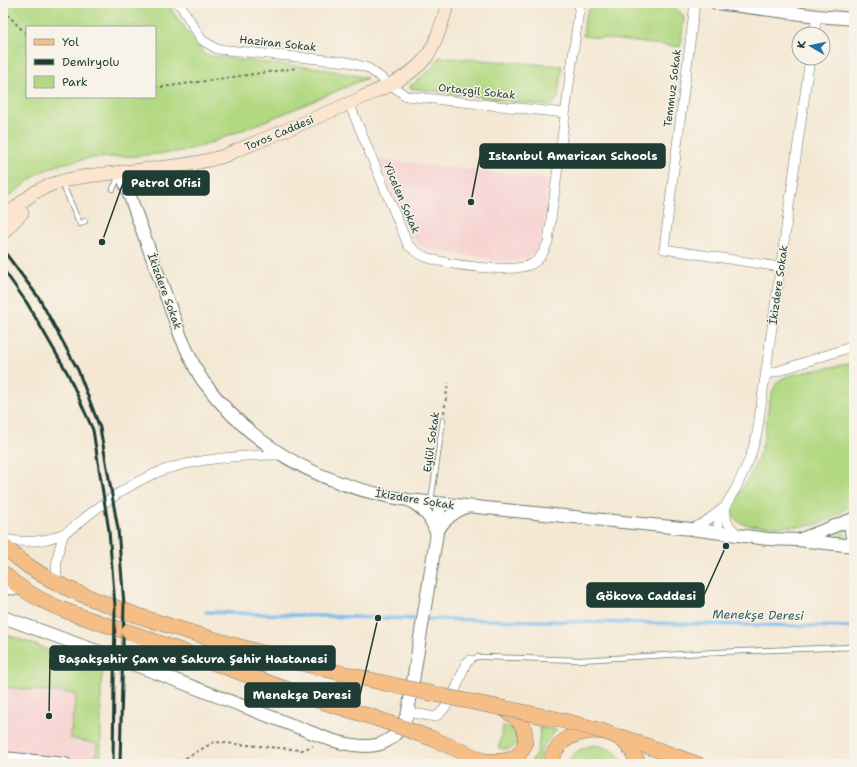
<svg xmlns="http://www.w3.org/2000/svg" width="857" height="767" font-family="'Shantell Sans',sans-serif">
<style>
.built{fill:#f7d0d0}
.green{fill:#b2d982;stroke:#688b5b;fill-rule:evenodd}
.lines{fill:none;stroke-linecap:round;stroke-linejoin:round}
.stream{stroke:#78bdef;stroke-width:3.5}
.service-casing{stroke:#6a796c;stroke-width:6}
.minor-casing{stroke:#6a796c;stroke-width:10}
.tertiary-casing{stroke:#6a796c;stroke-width:14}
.secondary-casing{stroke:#6a796c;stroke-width:14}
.primary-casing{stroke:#6a796c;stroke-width:16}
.path{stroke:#6a796c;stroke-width:2;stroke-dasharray:3 3;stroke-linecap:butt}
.service{stroke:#fff;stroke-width:4.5}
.minor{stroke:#fff;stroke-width:9}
.tertiary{stroke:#fff;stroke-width:12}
.secondary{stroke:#fbe5cf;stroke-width:13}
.primary{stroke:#f6be87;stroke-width:15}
.rail{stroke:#1f3d34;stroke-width:3}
.primary-bridge-casing{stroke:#6a796c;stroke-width:16;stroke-linecap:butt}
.primary-bridge{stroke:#f6be87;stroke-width:15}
.labels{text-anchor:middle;stroke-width:3;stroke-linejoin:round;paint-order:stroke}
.street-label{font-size:11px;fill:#1f3d34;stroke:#f7f3e8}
.water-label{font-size:12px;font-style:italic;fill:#355d63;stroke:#f7f3e8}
.leader{fill:none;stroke:#1f3d34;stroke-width:1.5}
.callout-dot{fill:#1f3d34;stroke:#f7f3e8;stroke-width:1.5}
.callout{fill:#1f3d34;stroke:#1f3d34;stroke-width:1.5}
.callout-label{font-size:12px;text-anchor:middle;font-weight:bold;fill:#fff}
</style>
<rect width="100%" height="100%" fill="#f7f3e8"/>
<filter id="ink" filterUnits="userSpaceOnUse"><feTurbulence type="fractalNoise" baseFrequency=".025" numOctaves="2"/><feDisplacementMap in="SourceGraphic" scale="8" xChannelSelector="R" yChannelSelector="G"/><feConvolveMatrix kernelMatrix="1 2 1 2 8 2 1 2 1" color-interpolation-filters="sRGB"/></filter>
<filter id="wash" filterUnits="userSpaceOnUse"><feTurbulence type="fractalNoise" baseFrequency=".012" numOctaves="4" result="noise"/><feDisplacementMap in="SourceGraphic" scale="16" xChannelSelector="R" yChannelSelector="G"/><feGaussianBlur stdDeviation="0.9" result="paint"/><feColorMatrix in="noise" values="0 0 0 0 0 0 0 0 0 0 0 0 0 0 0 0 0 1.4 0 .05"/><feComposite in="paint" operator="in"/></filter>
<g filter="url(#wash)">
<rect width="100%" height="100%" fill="#f4e8d4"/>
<path class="built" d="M379 159 548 179 543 229 539 248 527 258 506 262 425 249 419 246 414 240 405 224Z
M3 666 75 671 97 744 95 764H3Z"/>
<path class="green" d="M3 3H169L172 11 205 55 268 63 319 68 367 78 285 113 203 146 178 152 137 156 91 158 61 164 39 173 3 201ZM27 27H155V97H27Z
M595 3H635L675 7 680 12 684 18 680 47 583 36C585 22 583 12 595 3Z
M440 57 562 66 558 97 556 101 550 106 410 88V86L429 71Z
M854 363V502C842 513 830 521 814 525 802 527 748 528 739 522 734 519 733 513 731 509 742 487 757 468 763 443 767 427 767 390 780 380 789 373 840 366 854 363Z
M843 528 847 542 811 538Z
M3 633 103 670 101 684V764H95L97 744 70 738 76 694 3 687Z
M503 726C526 728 520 755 499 748Z
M540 727 557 730C545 741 542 749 537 764H529C540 752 539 742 540 727Z
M594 745C607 747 618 751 623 764H567C572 752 582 748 594 745Z"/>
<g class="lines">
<path class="stream" d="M206 612 378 618 854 627"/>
</g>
</g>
<g filter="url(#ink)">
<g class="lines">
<defs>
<path id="service" d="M62 183 80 224 85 221
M113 189 120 174
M431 501 443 420
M470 660 477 657H485L580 660 718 652 854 647"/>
<path id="minor" d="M179 3 202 40 217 49 348 62 368 68 406 96 565 113
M695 3 664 249 780 267
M814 34 817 16
M349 103 408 245C414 250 418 254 426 257 447 265 512 274 532 264 541 259 544 251 548 242L580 3
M766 375 854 346
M726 507C725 522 727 525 739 535
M691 529 705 522 722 509
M720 532 718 524 719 516 736 488 750 458 757 434 810 58
M3 539C23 543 43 543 62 534 73 530 82 519 91 513 113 496 138 479 164 470 201 458 243 455 281 455
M58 584C54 565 58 551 64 534
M408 712 435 717C451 708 459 680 466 663L470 660"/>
<path id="tertiary" d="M716 3 817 16 854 19
M121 172 181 337C188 352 194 368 203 381 254 450 325 487 408 500L691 529 768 539 798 540 854 546
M412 502C425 510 431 518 436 532
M854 518C849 526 850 533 854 541
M437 532C444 519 453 512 466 507
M801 539 853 519
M3 591 7 588 23 589
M3 617 149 670 331 740C366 750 394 752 408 712L437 533 440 504
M3 758 65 764"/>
<path id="secondary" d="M3 219C15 208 27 196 41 189 66 177 95 175 122 172 156 168 191 166 224 156 269 136 316 119 361 98 382 88 407 79 423 61 436 48 442 21 448 3
M3 233 22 213"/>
<path id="primary" d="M3 545C39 581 87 597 133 614
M3 573C37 606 86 618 129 632
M622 737 697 764
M484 761C494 761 507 763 515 757 520 754 524 748 525 742 527 724 516 717 503 708
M550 764C557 732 596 723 621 739 630 745 634 755 639 764"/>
</defs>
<use href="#service" class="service-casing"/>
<use href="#minor" class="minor-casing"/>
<use href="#tertiary" class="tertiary-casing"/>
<use href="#secondary" class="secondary-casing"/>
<use href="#primary" class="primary-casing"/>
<path class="path" d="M3 10 27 35
M155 88 297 68
M444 413 448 383
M175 764 214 742 302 750 313 746"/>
<use href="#service" class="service"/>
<use href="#minor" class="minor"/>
<use href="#tertiary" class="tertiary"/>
<use href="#secondary" class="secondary"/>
<use href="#primary" class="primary"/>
<path class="rail" d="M3 250 39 298 78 370 100 428 118 529 124 605 120 762
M3 269 27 303 68 374 93 430 109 531 115 606 113 761"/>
<defs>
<path id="primary-bridge" d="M133 614C234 648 339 674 443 696 498 708 554 716 608 733
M129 632 305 696 378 719 433 739 484 761"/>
</defs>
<use href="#primary-bridge" class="primary-bridge-casing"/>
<use href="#primary-bridge" class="primary-bridge"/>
</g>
</g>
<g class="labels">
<g class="street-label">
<text transform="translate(278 43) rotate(6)" y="4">Haziran Sokak</text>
<text transform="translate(672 88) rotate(-83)" y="4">Temmuz Sokak</text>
<text transform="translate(477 91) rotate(6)" y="4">Ortaçgil Sokak</text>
<text transform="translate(279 133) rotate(-23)" y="4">Toros Caddesi</text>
<text transform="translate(402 198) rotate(67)" y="4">Yücelen Sokak</text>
<text transform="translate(778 285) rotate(-82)" y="4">İkizdere Sokak</text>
<text transform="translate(165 291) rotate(70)" y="4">İkizdere Sokak</text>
<text transform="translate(431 442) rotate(-82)" y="4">Eylül Sokak</text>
<text transform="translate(415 499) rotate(9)" y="4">İkizdere Sokak</text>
</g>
<g class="water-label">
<text transform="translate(758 615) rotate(1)" y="4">Menekşe Deresi</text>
</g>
</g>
<path class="leader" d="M471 202L480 156M102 242L123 183M726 546L704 595M49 716L50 658M378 618L360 695"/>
<g class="callout-dot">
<circle cx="471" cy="202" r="4"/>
<circle cx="102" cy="242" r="4"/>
<circle cx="726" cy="546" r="4"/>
<circle cx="49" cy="716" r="4"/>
<circle cx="378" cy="618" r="4"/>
</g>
<g class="callout">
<rect x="480" y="144" width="185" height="24" rx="4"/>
<rect x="123" y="171" width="86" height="24" rx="4"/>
<rect x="587" y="583" width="117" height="24" rx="4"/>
<rect x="50" y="646" width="285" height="24" rx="4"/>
<rect x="245" y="683" width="115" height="24" rx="4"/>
</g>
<g class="callout-label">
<text x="573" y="160">Istanbul American Schools</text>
<text x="166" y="187">Petrol Ofisi</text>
<text x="646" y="600">Gökova Caddesi</text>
<text x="193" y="663">Başakşehir Çam ve Sakura Şehir Hastanesi</text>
<text x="302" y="699">Menekşe Deresi</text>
</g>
<rect width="857" height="767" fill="none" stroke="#f7f3e8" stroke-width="16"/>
<rect x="26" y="26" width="130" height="72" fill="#f7f3e8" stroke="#a1aaa0"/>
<rect x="34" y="39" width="20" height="6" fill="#f6be87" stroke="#a1aaa0"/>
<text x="62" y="46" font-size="12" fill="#1f3d34">Yol</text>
<rect x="34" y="59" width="20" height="6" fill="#1f3d34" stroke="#a1aaa0"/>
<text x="62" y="66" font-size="12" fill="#1f3d34">Demiryolu</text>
<rect x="34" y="76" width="20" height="12" fill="#b2d982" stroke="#a1aaa0"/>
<text x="62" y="86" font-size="12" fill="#1f3d34">Park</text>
<g transform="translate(811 46) rotate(279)"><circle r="19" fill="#f7f3e8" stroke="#a1aaa0"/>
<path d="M0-3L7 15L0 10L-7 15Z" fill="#1f6fb2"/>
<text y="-6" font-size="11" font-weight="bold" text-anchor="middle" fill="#1f3d34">K</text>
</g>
</svg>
